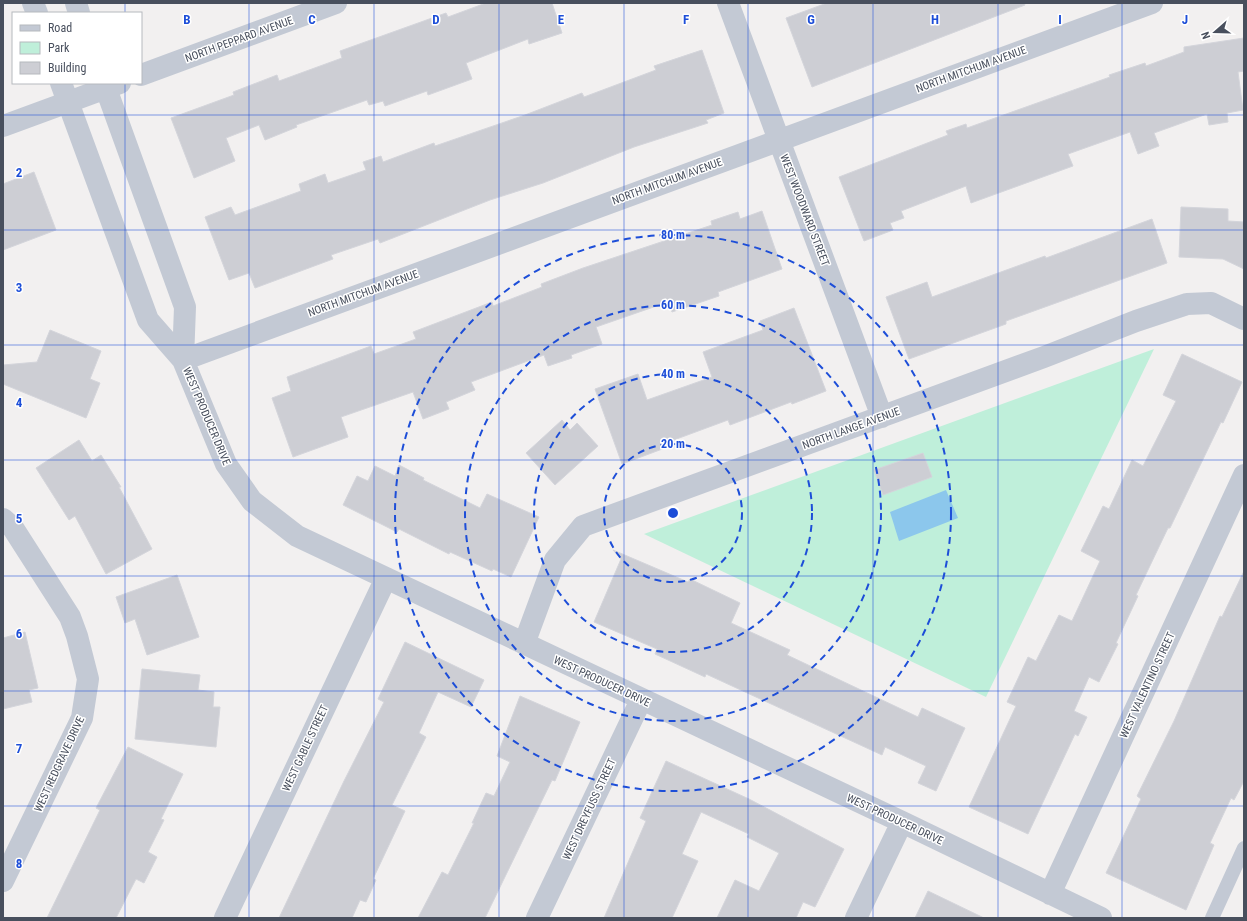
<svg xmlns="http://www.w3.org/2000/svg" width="1247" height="921" font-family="'Roboto Condensed',sans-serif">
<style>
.green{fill:#bfefda}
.water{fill:#8cc7ec}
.building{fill:#cdced4;stroke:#d4d5db}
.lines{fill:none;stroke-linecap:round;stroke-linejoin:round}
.lane{stroke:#c3c9d4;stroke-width:14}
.street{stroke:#c3c9d4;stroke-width:22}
.grid{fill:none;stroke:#1d4ed8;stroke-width:1;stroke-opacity:0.55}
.ring{fill:none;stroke:#1d4ed8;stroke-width:2;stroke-dasharray:7 5}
.labels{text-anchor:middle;stroke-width:3;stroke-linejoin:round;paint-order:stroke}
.street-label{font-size:11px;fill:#484f5d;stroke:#fff}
.grid-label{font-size:13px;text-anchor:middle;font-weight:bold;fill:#1d4ed8;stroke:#fff;stroke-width:3;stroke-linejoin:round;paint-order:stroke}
.centre{fill:#1d4ed8;stroke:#fff;stroke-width:2}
.ring-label{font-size:12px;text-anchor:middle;font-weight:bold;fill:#1d4ed8;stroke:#fff;stroke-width:3;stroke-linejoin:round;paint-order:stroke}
</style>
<rect width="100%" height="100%" fill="#f2f0f0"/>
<path class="green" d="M1154 349 986 697 644 534Z"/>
<path class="water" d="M946 490 958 518 899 541 890 512Z"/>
<path class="building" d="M486 3H552L562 33 529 44 528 39 466 63 472 79 428 95 427 91 385 106 383 101 369 105 367 100 296 125 297 127 265 140 259 125 226 138 235 161 194 178 171 118 234 95 233 92 277 75 279 81 342 58 340 51 446 13 448 17Z
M827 3H1024L1025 5 812 87 786 18Z
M1244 38V71L1238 72 1243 110 1227 113 1228 122 1209 125 1207 114 1154 133 1159 146 1138 154 1130 132 1068 154 1073 166 971 203 966 186 901 211 904 218 890 223 893 230 864 241 839 177 948 135 946 131 966 124 967 128 1110 77 1109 75 1145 63 1146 66 1184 52V47Z
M702 50 724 113 706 120 708 123 634 147 543 183 490 200 380 243 378 239 331 255 333 259 255 288 249 273 229 280 205 217 231 207 235 215 301 191 299 184 325 174 328 183 366 170 363 162 381 156 383 162 434 143 435 146 525 115 582 93 584 97 656 70 654 66Z
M34 172 56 230 3 250V184Z
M1181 207 1228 209V221L1244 222V269L1223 259 1179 257Z
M762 211 782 269 718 292 719 296 672 312 668 302 596 327 602 344 571 355 572 358 548 366 544 355 471 382 475 390 446 402 449 409 423 419 413 392 341 417 348 437 293 457 272 398 291 391 287 377 371 346 374 354 416 339 413 332 492 302 493 306 542 287 541 284 583 268 712 225 711 221 738 212 740 219Z
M1152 219 1167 263 1006 321V324L909 359 886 297 927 282 932 297 1045 256 1046 258Z
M794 308 826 391 792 404 791 402 730 425 728 420 663 444 665 448 622 464 595 389 638 374 647 400 712 377 703 352 763 330 760 321Z
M50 330 101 351 90 379 100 383 86 418 3 384V365L37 362Z
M1182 354 1242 382 1223 423 1221 422 1170 528H1168L1136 595 1138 596 1116 643 1118 644 1099 682 1089 677 1074 711 1087 717 1078 736 1075 734 1028 834 969 807 1016 706 1007 702 1028 657 1036 661 1059 615 1072 621 1100 561 1081 551 1103 506 1109 509 1132 460 1143 466 1176 401 1163 395Z
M562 420 570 430 577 423 598 446 555 485 526 453Z
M79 440 92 461 101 455 121 487H119L152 549 106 574 75 516 69 520 36 468Z
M923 453 932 477 883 495 874 470Z
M399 465 424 478 423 480 480 508 487 494 539 517 511 577 493 569 492 571 450 552 449 554 399 529 397 532 343 505 357 476 368 481 375 466 395 476Z
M613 550 688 582 690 579 740 603 731 623 790 650 787 655 918 717 922 708 965 728 936 791 918 783 926 766 885 747 882 755 706 674 705 677 655 654 657 649 594 622 621 559Z
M1244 571V781L1234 800 1231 798 1210 843 1214 845 1186 910 1106 873 1141 799 1137 796 1174 721 1220 616 1222 617Z
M177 575 199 637 147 655 135 619 125 623 116 597Z
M25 632 38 688 29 690 32 702 3 709V638Z
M405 642 484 680 471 707 438 692 419 733 426 737 392 805 405 811 373 879 376 880 366 902 360 900 352 918H279L344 781 384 702 378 699Z
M142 669 200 675 198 690 214 692 213 707H220L216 747 135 739Z
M520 696 580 722 555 781 552 780 485 918H418L442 872 448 875 474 823H472L486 793 494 796 510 762 497 756Z
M128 747 183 774 161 819 164 820 148 852 157 857 144 883 136 879 116 918H47L100 810 96 808Z
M666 761 749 799 844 849 815 907 803 902 796 918H717L735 880 759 891 779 853 747 837 749 834 701 812 682 854 698 861 672 918H604L646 821 640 818Z
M928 891 984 918H915Z"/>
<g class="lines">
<path class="lane" d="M1212 918 1244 848"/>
<path class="street" d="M33 3 37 13
M76 3 79 13
M728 3 882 417
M141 75 336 3
M61 83 148 320 183 360 226 464 252 501 297 536 902 822 1101 918
M104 83 185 307 183 360
M3 126 120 83
M183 360 1152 3
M3 519 13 528 70 617 77 636 88 679 82 718 3 881
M524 644 555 560 583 526 1044 357 1136 321 1187 304 1211 303 1244 319
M1050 894 1244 475
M225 918 386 578
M537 918 641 700
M856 918 902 822"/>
</g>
<path class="grid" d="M125 3V13M249 3V918M374 3V918M499 3V918M624 3V918M748 3V918M873 3V918M998 3V918M1122 3V918M125 83V918M3 115H1244M3 230H1244M3 345H1244M3 460H1244M3 576H1244M3 691H1244M3 806H1244"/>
<g class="ring">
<circle cx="673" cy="513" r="69"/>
<circle cx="673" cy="513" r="139"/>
<circle cx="673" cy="513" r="208"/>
<circle cx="673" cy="513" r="278"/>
</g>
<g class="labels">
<g class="street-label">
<text transform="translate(239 39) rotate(-20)" y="4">NORTH PEPPARD AVENUE</text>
<text transform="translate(971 69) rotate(-20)" y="4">NORTH MITCHUM AVENUE</text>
<text transform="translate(667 181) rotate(-20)" y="4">NORTH MITCHUM AVENUE</text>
<text transform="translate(805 210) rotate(69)" y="4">WEST WOODWARD STREET</text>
<text transform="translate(363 293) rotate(-20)" y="4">NORTH MITCHUM AVENUE</text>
<text transform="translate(207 416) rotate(67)" y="4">WEST PRODUCER DRIVE</text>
<text transform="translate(851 428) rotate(-20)" y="4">NORTH LANGE AVENUE</text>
<text transform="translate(602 681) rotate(25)" y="4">WEST PRODUCER DRIVE</text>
<text transform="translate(1147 685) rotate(-65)" y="4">WEST VALENTINO STREET</text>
<text transform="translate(305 748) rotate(-65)" y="4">WEST GABLE STREET</text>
<text transform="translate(59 764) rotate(-65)" y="4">WEST REDGRAVE DRIVE</text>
<text transform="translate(589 809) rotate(-65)" y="4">WEST DREYFUSS STREET</text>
<text transform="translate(895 819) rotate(25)" y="4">WEST PRODUCER DRIVE</text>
</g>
</g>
<g class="grid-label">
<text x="187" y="24">B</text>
<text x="312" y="24">C</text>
<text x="436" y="24">D</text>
<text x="561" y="24">E</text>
<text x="686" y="24">F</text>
<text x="811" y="24">G</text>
<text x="935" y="24">H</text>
<text x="1060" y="24">I</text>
<text x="1185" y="24">J</text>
<text x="19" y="177">2</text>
<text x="19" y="292">3</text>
<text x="19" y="407">4</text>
<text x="19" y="523">5</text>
<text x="19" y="638">6</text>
<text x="19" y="753">7</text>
<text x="19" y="868">8</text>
</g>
<circle cx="673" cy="513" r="6" class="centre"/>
<g class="ring-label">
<text x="673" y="239">80 m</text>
<text x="673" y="309">60 m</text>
<text x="673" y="378">40 m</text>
<text x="673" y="448">20 m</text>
</g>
<rect width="1247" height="921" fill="none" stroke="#484f5d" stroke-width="8"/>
<rect x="12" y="12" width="130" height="72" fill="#ffffff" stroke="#b6b9be"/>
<rect x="20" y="25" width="20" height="6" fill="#c3c9d4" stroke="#b6b9be"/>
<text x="48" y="32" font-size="12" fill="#484f5d">Road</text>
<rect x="20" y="42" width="20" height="12" fill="#bfefda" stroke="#b6b9be"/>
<text x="48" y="52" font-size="12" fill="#484f5d">Park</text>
<rect x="20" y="62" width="20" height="12" fill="#cdced4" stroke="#b6b9be"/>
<text x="48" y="72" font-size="12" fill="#484f5d">Building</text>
<g transform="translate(1215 32) rotate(250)" stroke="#ffffff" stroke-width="3" paint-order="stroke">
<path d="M0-3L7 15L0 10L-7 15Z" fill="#484f5d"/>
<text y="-6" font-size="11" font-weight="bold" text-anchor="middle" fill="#484f5d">N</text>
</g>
</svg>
